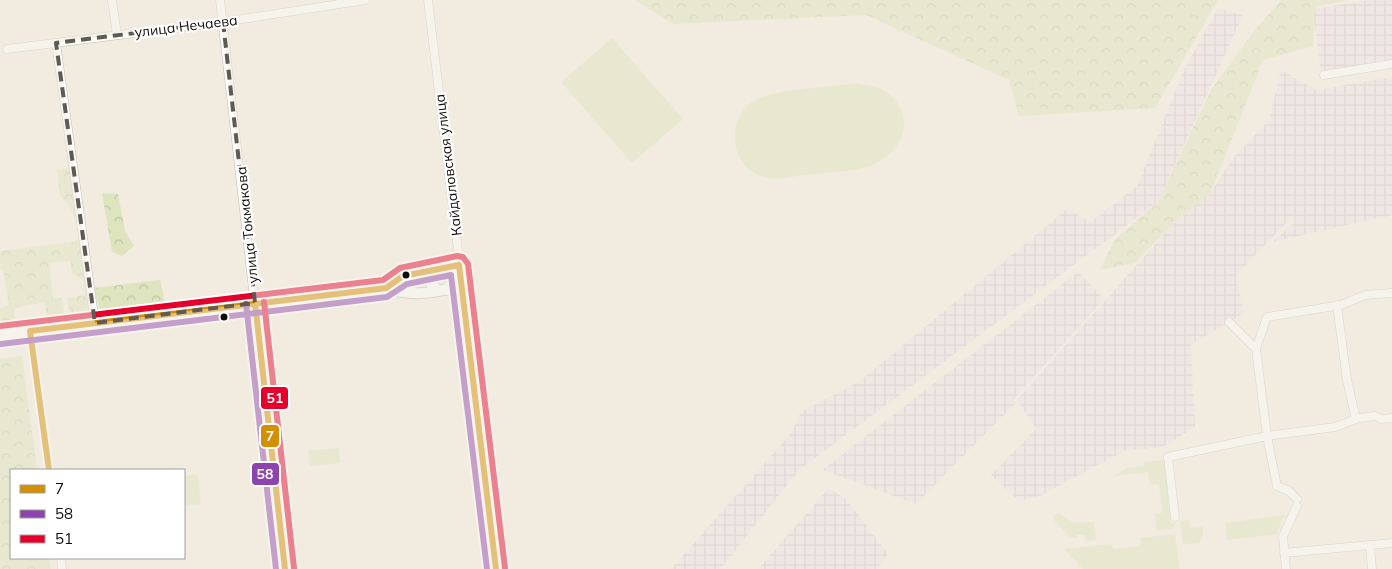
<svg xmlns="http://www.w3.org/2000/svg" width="1392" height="569" font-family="Mulish,sans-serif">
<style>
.industrial{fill:url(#industrial-grid)}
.forest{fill:url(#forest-crowns)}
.park{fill:#dee4be}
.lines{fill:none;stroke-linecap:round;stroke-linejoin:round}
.street-casing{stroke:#c0bbb3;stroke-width:9}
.secondary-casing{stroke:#c0bbb3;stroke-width:12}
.street{stroke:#fdfcfa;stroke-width:8}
.secondary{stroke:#fdfcfa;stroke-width:10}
.bus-1-casing{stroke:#fff;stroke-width:10}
.bus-2-casing{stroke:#fff;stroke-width:10}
.bus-3-casing{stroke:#fff;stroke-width:10}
.bus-1{stroke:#d48f01;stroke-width:6}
.bus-2{stroke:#8e44ad;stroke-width:6}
.bus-3{stroke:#e4002b;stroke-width:6}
.marked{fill:none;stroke:#5f5a53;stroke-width:4;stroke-dasharray:10 6;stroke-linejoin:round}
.bus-dot{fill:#100c07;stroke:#fff;stroke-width:2}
.labels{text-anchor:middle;stroke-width:4.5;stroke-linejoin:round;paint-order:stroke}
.street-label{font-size:14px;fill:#100c07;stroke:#fff}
.line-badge{stroke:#fff;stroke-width:2}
.badge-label{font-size:14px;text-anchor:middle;font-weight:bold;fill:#fff}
</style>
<defs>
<pattern id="industrial-grid" width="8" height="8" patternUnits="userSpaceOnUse" patternTransform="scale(1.25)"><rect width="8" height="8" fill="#efe3e9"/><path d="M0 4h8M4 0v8" fill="none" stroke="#ccc2c6"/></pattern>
<pattern id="forest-crowns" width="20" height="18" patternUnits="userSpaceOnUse" patternTransform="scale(1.25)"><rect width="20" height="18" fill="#dee4be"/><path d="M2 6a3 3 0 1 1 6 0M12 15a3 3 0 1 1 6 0" fill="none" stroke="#bdc2a2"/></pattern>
</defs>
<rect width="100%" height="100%" fill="#f1ebe0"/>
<path class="industrial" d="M1371 0H1392V61L1321 72 1313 9Z
M1218 8 1243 15 1158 202 799 470 721 569H671L792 432 801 412 860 381 1067 209 1091 222 1137 186 1183 72Z
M1281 70 1316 90 1392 77V215L1272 242 1295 222 1292 217 1236 275 1244 313 1191 345 1195 427 1163 447 1124 451 1040 496 1019 501 991 475 1036 429 1017 400 1173 224 1211 192 1234 157 1269 120Z
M1078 272 1104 299 1014 399 1015 404 916 504 822 470Z
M829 488 846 499 888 554 877 569H758Z"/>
<path class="forest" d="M635 0H1218L1155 108 1019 116 1009 80 866 15 673 24Z
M1282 0H1350L1316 6 1313 46 1263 60 1211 192 1173 224 1135 263 1100 270 1114 240 1158 202 1211 90 1255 30Z
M66 129 92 313 70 316 67 298 85 295 84 281 72 272 70 261 49 263 53 299 62 298 65 323 35 326V319L47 316 45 302 14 308 15 322H25L26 328 0 329V308L9 305 3 269H0V251L73 242 79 238 77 223 69 206 60 195 57 170 68 169 64 130Z
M102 193 118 194 125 231 134 246 122 256 112 252Z
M160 280 165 304 100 311 94 288Z
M22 356 37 470H11V558H49L51 569H0V359Z"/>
<path class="park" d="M612 38 683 119 632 163 561 82Z
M857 83C864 85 873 85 880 88 918 110 908 151 870 166 854 172 820 173 802 175 791 177 776 181 764 177 727 167 725 113 759 98 781 89 832 87 857 83Z
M339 448 340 463 310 466 308 451Z
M1165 460 1170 523H1175V528L1156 531 1155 514 1162 513 1159 484 1150 485 1148 472 1113 476 1127 468 1144 466V462Z
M198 474 201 504 184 506V476Z
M1059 513 1072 522H1094L1096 540 1086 541 1085 535H1077V538L1070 537 1053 519 1054 515Z
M1291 514 1282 519 1277 534 1227 540 1225 523Z
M1189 520 1190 528 1203 527V535L1199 543 1183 544 1180 521Z
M1175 534 1180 569H1083L1064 549 1112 544 1113 549 1141 546 1140 538Z"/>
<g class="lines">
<defs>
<path id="street" d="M112 0 117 35
M220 0 285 569
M428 0 496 569
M56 43 95 323
M7 49 223 22 365 0
M1324 75 1392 64
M1337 305 1347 380 1356 419
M1229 322 1256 349 1267 436 1335 427 1359 418 1375 416 1381 419 1392 418
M30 331 49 470
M1256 349 1267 317 1341 305 1365 295 1392 293
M1175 517 1168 457 1267 436 1277 486 1289 491 1297 499
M1370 545 1372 569
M1284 553 1392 543
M61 558 62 569
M1286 569 1283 536 1297 506"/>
<path id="secondary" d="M443 268 451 276V284L446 290
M436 269 431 274 430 283 439 291
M386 288C412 297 436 293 462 285
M0 335 386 288 403 276 459 265"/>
</defs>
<use href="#street" class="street-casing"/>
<use href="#secondary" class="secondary-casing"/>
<use href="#street" class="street"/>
<use href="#secondary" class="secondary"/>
<defs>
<path id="bus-1" d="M255 303 285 569
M30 331 386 288 403 276 459 265 496 569
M30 331 49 470"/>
<path id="bus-2" d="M246 304 276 569
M1 344 387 297 407 284 451 275 487 569"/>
<path id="bus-3" d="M264 302 294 568
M0 326 383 280 400 268 457 256 463 257 468 264 505 568"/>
</defs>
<use href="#bus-1" class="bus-1-casing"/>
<use href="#bus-2" class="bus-2-casing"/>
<use href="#bus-3" class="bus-3-casing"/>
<use href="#bus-1" class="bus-1"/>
<use href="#bus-2" class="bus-2"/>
<use href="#bus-3" class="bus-3"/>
</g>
<path d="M0 0H1392V569H0ZM223 22 255 303 95 323 56 43Z" fill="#f1ebe0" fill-opacity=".55" fill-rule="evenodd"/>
<path class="marked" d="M223 22 255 303 95 323 56 43Z"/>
<g class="bus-dot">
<circle cx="406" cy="275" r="4.5"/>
<circle cx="224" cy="317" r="4.5"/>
</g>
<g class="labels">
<g class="street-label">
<text transform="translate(186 26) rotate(-7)" y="5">улица Нечаева</text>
<text transform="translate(448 165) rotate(-97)" y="5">Кайдаловская улица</text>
<text transform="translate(247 225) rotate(-96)" y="5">улица Токмакова</text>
</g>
</g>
<g class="line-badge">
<rect x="260" y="386" width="29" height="24" rx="5" fill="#e4002b"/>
<rect x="260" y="424" width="20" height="24" rx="5" fill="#d48f01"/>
<rect x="251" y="462" width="29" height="24" rx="5" fill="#8e44ad"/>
</g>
<g class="badge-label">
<text x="275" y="403">51</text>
<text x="270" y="441">7</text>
<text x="265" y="479">58</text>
</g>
<rect x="10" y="469" width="175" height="90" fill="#ffffff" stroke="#9f9e9c"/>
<rect x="20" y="485" width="25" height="8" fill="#d48f01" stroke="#9f9e9c"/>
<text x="55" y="494" font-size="15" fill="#100c07">7</text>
<rect x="20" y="510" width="25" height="8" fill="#8e44ad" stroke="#9f9e9c"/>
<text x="55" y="519" font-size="15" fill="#100c07">58</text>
<rect x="20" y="535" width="25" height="8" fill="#e4002b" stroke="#9f9e9c"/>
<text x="55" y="544" font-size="15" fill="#100c07">51</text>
</svg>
